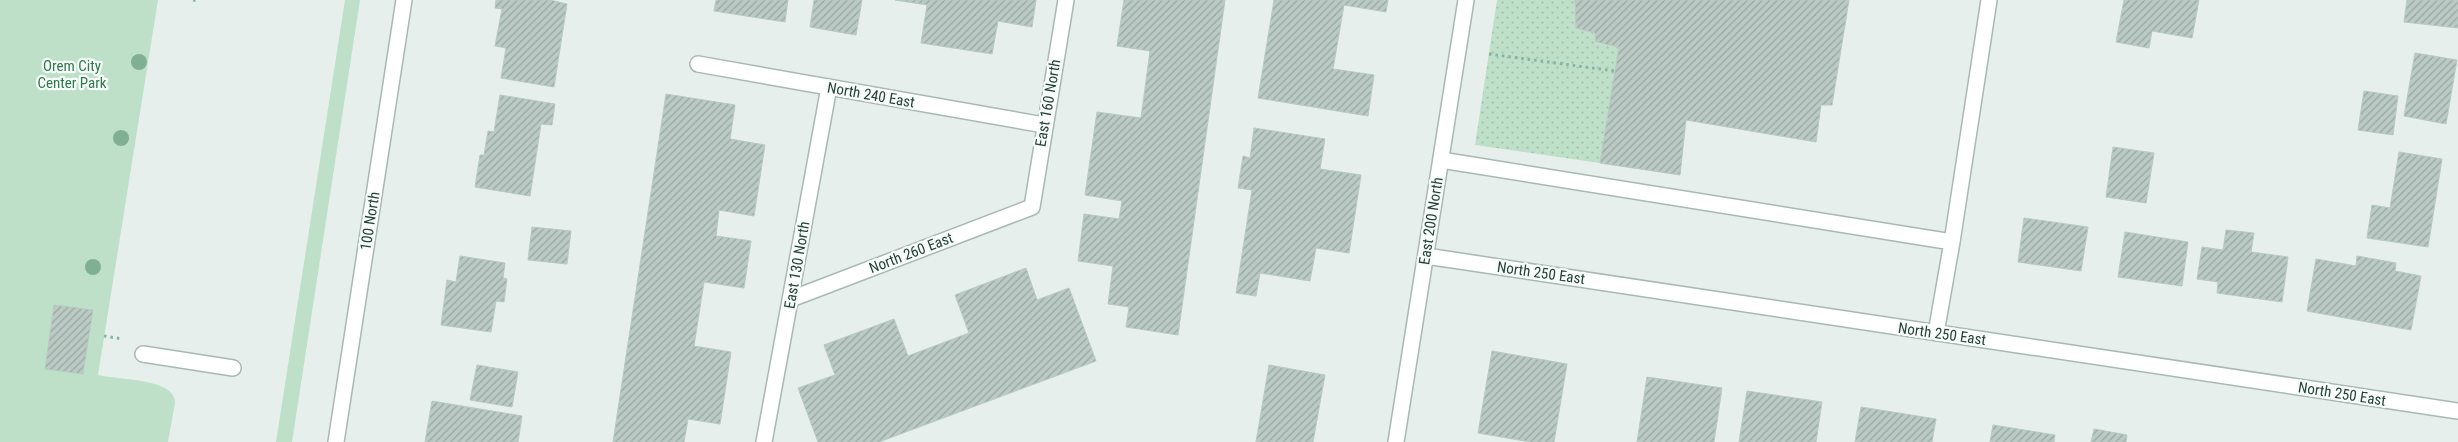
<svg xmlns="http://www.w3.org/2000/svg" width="2458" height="442" font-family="'Roboto Condensed',sans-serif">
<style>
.grass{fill:url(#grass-dots)}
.park{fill:#bfe0c8;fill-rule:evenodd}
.building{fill:url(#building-hatch);stroke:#b8c9c2}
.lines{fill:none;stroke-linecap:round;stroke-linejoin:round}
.minor-casing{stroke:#a8b8b2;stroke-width:18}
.path{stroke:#86b3a5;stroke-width:3;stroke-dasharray:2.5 4;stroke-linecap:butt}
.minor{stroke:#fff;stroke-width:15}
.tree{fill:#80af93}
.labels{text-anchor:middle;stroke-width:4.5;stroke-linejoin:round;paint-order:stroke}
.park-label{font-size:15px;fill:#2d7a4b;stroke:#f7fbf9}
.street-label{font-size:15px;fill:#24423a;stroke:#f7fbf9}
</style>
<defs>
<pattern id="grass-dots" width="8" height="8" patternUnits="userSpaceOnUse" patternTransform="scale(1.25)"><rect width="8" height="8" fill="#bfe0c8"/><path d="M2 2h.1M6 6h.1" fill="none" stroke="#a4c1ad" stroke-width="1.8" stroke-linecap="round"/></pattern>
<pattern id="building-hatch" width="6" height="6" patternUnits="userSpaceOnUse" patternTransform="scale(1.25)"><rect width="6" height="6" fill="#bbcac4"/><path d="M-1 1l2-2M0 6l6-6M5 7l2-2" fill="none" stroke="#98a6a0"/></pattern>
</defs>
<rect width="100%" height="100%" fill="#e6efeb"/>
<path class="grass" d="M1497 0H1575L1576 28 1595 33 1596 43 1619 47 1600 163 1475 145Z"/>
<path class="park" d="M0 0H158L98 375C117 380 176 378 175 403L168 442H0ZM54 305 93 311 83 374 45 369Z
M345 0H360L292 442H276Z"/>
<path class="building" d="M496 0H550L567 4 554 87 501 78 506 48 495 46 502 9 495 8Z
M716 0H788L785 22 714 11Z
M814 0H862L856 35 810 27Z
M895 0H1036L1032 27 998 21 992 54 921 43 927 5Z
M1124 0H1225L1178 335 1126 327 1129 307 1108 304 1113 266 1078 261 1084 214 1119 219 1122 201 1085 195 1097 112 1141 118 1150 51 1117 46Z
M1274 0H1388L1386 12 1344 5 1333 69 1374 75 1368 116 1258 98Z
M1575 0H1849L1832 105H1821L1816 142 1686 120 1680 175 1600 163 1619 47 1596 42 1595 33 1576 28Z
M2124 0H2199L2192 38 2152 31 2149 48 2116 42Z
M2407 0H2458V28L2404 22Z
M2415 53 2457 60 2446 124 2404 116Z
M2364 91 2398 96 2393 135 2358 130Z
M666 94 735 105 730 139 765 145 754 216 719 210 716 236 751 241 744 288 704 282 694 346 731 352 720 424 688 419 684 442H613Z
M500 95 555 104 552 125 541 124 530 196 475 187 480 155H484L488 131 494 132Z
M1254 128 1325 139 1320 169 1361 175 1349 253 1316 248 1310 281 1260 273 1256 296 1236 293 1252 190 1238 188 1243 156 1250 158Z
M2113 147 2154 153 2146 203 2106 197Z
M2399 152 2442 159 2428 247 2367 238 2372 205 2390 208Z
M2024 218 2088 227 2081 271 2018 262Z
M532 227 571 231 567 264 528 260Z
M2226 230 2254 233 2251 252 2288 257 2282 302 2217 293 2218 282 2197 279 2202 247 2223 250Z
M2125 232 2188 242 2182 286 2118 277Z
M460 256 505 263 503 278 507 279 504 302 496 301 491 332 441 325 447 280 456 282Z
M2357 256 2396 263 2395 271 2421 276 2411 330 2307 311 2316 259 2356 266Z
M1026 268 1037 300 1069 288 1096 361 879 442H818L798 388 835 375 824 345 894 319 908 356 969 333 955 295Z
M54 305 93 310 83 374 45 369Z
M1492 351 1567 364 1554 442H1530L1478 433Z
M477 365 518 372 512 407 470 400Z
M1269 365 1325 375 1313 442H1256Z
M1647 377 1722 388 1714 442H1637Z
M1747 391 1822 402 1816 442H1739Z
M432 401 522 416 518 442H425Z
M1861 407 1936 419 1932 442H1855Z
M1993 425 2055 435 2054 442H1990Z
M2094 429 2127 435 2126 442H2091Z"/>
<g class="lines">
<defs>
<path id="minor" d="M698 64 1044 125
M1441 160 1952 242 1989 0
M1426 256 2458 411
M791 299 1032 207 1066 0
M1936 333 1952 242
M143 354 233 368
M336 442 404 0
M764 442 829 87
M1396 442 1466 0"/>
</defs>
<use href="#minor" class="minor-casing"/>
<path class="path" d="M193 0 199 1
M1489 54 1615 71
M104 336 123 339"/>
<use href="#minor" class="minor"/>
</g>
<g class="tree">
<circle cx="139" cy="62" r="8"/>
<circle cx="121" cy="138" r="8"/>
<circle cx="93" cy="267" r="8"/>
</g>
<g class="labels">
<g class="park-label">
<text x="72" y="71">Orem City<tspan x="72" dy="17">Center Park</tspan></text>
</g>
<g class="street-label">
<text transform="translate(871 95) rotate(10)" y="5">North 240 East</text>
<text transform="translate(1048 103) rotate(-80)" y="5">East 160 North</text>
<text transform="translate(370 221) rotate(-81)" y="5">100 North</text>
<text transform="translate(1431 221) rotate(-81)" y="5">East 200 North</text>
<text transform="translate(911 253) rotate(-21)" y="5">North 260 East</text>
<text transform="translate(797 265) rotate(-80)" y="5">East 130 North</text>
<text transform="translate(1541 273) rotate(8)" y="5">North 250 East</text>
<text transform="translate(1942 334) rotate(8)" y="5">North 250 East</text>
<text transform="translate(2342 394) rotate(9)" y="5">North 250 East</text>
</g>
</g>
</svg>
